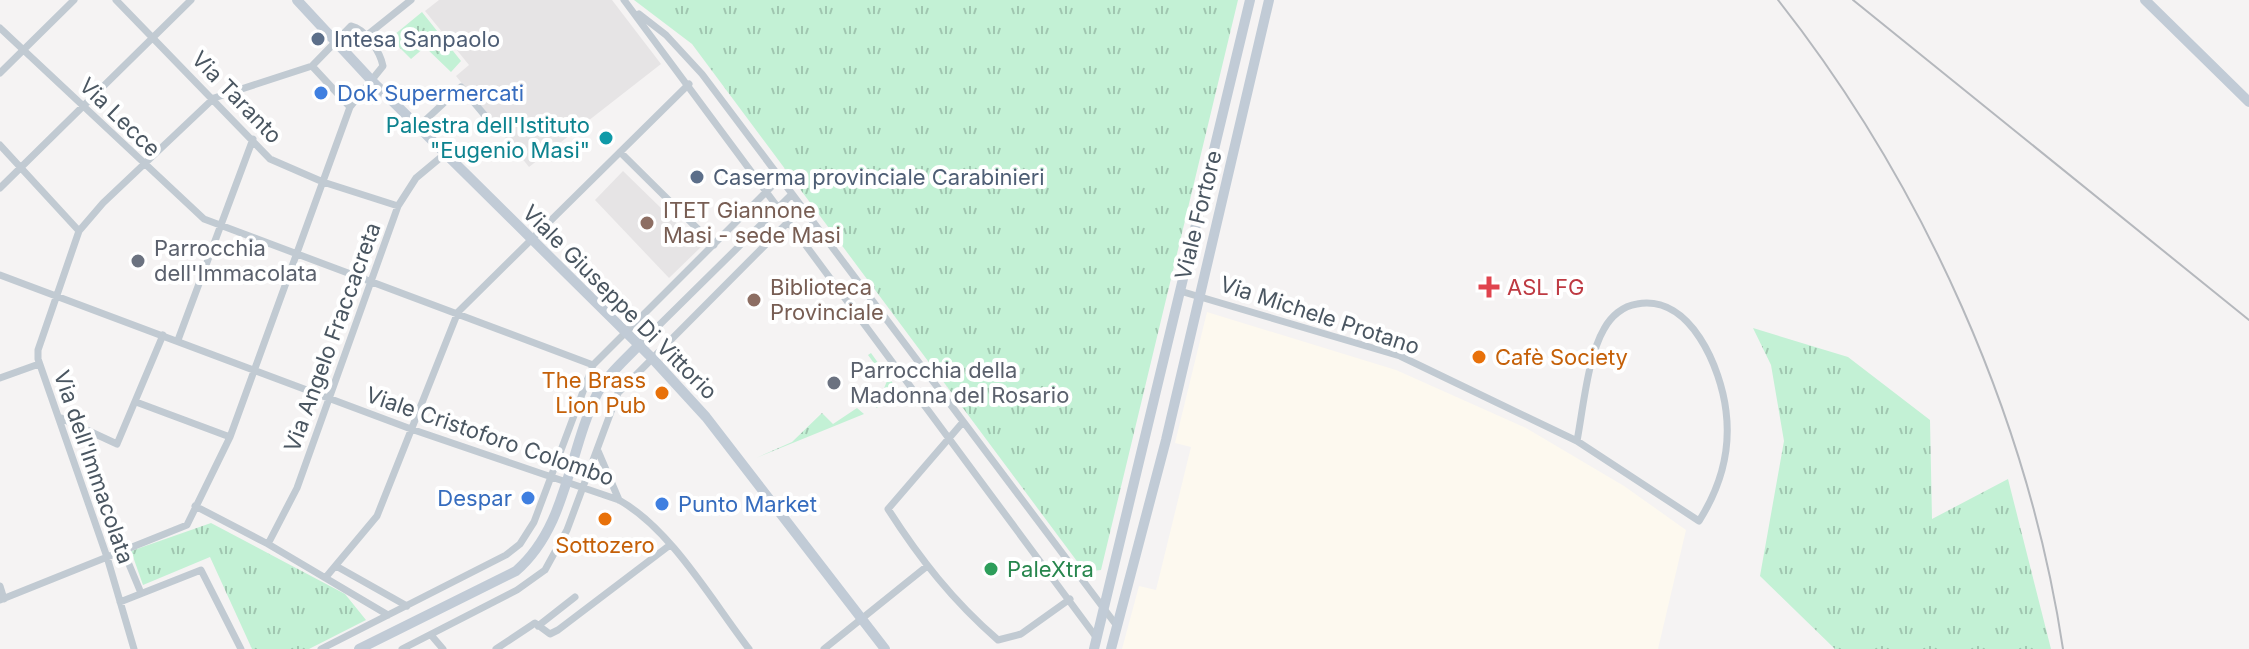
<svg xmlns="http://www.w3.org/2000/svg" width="2249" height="649" font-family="Inter,sans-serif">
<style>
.commercial{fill:#fdf9ef}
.education{fill:#e6e4e5}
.grass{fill:url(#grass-tufts)}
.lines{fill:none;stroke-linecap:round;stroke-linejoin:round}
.street{stroke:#c1cad2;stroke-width:7}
.secondary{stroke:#c1cbd6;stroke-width:10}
.rail{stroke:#b5b8bd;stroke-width:2}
.service-dot{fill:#5c6f8a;stroke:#fff;stroke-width:3}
.shop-dot{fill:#3f7fe0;stroke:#fff;stroke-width:3}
.culture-dot{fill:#0f9aa8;stroke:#fff;stroke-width:3}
.education-dot{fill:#8d6e63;stroke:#fff;stroke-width:3}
.worship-dot{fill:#6b7280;stroke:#fff;stroke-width:3}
.health-dot{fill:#e0444e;stroke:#fff;stroke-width:3}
.food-dot{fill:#e8710a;stroke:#fff;stroke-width:3}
.leisure-dot{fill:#2e9e5b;stroke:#fff;stroke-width:3}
.labels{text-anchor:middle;stroke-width:8;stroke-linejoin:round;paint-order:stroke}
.service-label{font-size:22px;fill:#4e5e75;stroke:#fff;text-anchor:start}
.shop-label{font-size:22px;fill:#366cbe;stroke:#fff;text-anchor:start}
.street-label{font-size:22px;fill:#4a5661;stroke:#fff}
.culture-label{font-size:22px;fill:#0d838f;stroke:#fff;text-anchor:end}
.education-label{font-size:22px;fill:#785e54;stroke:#fff;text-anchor:start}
.worship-label{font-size:22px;fill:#5b616d;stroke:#fff;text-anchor:start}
.health-label{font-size:22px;fill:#be3a42;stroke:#fff;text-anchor:start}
.food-label{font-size:22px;fill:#c56008;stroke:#fff;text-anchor:start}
.leisure-label{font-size:22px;fill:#27864d;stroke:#fff;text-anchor:start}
</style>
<defs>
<pattern id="grass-tufts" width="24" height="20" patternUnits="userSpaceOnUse" patternTransform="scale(2)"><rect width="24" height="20" fill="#c3f1d5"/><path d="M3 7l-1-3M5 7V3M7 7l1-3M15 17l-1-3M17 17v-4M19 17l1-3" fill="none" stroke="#a0c6b0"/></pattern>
</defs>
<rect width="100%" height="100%" fill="#f5f3f3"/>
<path class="commercial" d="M1207 312 1396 370 1526 428 1624 486 1686 530 1658 649H1122L1139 586 1156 590 1191 447 1175 443Z"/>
<path class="education" d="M439 0H612L661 64 529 167 456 76 469 65 425 11Z
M623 171 701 247 669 278 595 200Z"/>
<path class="grass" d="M634 0H1238L1101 570 1085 572 692 44Z
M422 12 461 61 451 72 425 47 411 59 394 42V35Z
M1753 328 1848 357 1930 420 1932 519 2008 479 2051 649H1835L1760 576 1784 441 1771 365Z
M871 353 902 396 876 408 887 381 868 355Z
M857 408 864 414 756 458 792 442 822 413 833 424Z
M211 523 345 594 366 620 309 649H252L210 557 143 585 131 551Z"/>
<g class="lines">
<path class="street" d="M116 0 270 159 323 182 398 206
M624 0 1096 637
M639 14 666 35 702 74 1117 626
M0 28 204 219 593 365
M366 36 411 0
M0 73 74 0
M418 127 461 87 492 124
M0 145 79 231
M620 152 714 245
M0 188 191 0
M0 275 411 429 619 500C671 529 712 601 749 649
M1180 291 1400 356 1577 441 1699 521C1720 488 1731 450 1726 411 1721 369 1691 294 1637 304 1623 306 1611 316 1604 329 1588 356 1583 409 1577 441
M178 340 253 139
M639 345 791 195
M0 378 39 364
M136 402 230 437
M61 418 117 444 163 335
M963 422 888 509C920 559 953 601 998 640L1021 634 1070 599
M598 451 619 500
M195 506 268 544 388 615
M268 544 297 488 398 206 416 178 446 153
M123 550 141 593
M336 566 407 606
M326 577 377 516 458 312 689 84
M0 586 4 599
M0 600 187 525 230 437 350 107
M120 602 201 570 241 649
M538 626 575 597
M431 635 443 649
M134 649 107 557 38 359V350L79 231 103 203 214 98 312 66 351 26C366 29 380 52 383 66L350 107 312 66
M321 649 506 555 520 544 534 522 593 365 778 180
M402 649 517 590 545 570 567 530 618 393 801 209
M496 649 535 623 550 634 558 630 670 545
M824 649 926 567"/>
<path class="secondary" d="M297 0 373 82 652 358 706 417 885 649
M2145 0 2249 102
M359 649 516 571C568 526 568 451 598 392 608 374 625 360 639 345
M1094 649 1250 0
M1111 649 1166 440 1269 0"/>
<path class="rail" d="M1778 0C1923 184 2028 417 2063 649
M1853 0 2249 320"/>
</g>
<g class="service-dot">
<circle cx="318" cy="39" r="8"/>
<circle cx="697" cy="177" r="8"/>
</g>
<g class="shop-dot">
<circle cx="321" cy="93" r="8"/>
<circle cx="528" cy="498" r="8"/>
<circle cx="662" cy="504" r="8"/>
</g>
<circle class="culture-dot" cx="606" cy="138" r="8"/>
<g class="education-dot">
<circle cx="647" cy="223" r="8"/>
<circle cx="754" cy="300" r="8"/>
</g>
<g class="worship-dot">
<circle cx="138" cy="261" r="8"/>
<circle cx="834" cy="383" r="8"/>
</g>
<path class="health-dot" d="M1485 275h8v8h8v8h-8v8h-8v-8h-8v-8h8z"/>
<g class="food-dot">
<circle cx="1479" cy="357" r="8"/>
<circle cx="662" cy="393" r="8"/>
<circle cx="605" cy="519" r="8"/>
</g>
<circle class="leisure-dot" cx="991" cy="569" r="8"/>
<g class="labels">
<g class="service-label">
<text x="334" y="47">Intesa Sanpaolo</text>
<text x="713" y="185">Caserma provinciale Carabinieri</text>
</g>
<g class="shop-label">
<text x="337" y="101">Dok Supermercati</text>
<text x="512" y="506" text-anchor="end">Despar</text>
<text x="678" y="512">Punto Market</text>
</g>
<g class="street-label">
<text transform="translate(237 97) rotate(46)" y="8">Via Taranto</text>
<text transform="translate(120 117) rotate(44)" y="8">Via Lecce</text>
<text transform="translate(1198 215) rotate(-76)" y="8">Viale Fortore</text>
<text transform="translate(620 302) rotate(45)" y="8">Viale Giuseppe Di Vittorio</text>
<text transform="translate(1320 315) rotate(18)" y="8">Via Michele Protano</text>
<text transform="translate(332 337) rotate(-70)" y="8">Via Angelo Fraccacreta</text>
<text transform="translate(490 436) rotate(19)" y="8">Viale Cristoforo Colombo</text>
<text transform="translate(94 467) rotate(71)" y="8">Via dell'Immacolata</text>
</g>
<g class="culture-label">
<text x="590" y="133">Palestra dell'Istituto<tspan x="590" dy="25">"Eugenio Masi"</tspan></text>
</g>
<g class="education-label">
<text x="663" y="218">ITET Giannone<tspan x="663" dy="25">Masi - sede Masi</tspan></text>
<text x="770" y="295">Biblioteca<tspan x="770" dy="25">Provinciale</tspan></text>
</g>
<g class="worship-label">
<text x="154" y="256">Parrocchia<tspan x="154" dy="25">dell'Immacolata</tspan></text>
<text x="850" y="378">Parrocchia della<tspan x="850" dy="25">Madonna del Rosario</tspan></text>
</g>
<g class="health-label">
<text x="1507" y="295">ASL FG</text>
</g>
<g class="food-label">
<text x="1495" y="365">Cafè Society</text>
<text x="646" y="388" text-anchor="end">The Brass<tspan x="646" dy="25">Lion Pub</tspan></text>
<text x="605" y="553" text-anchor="middle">Sottozero</text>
</g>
<g class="leisure-label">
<text x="1007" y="577">PaleXtra</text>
</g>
</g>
</svg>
